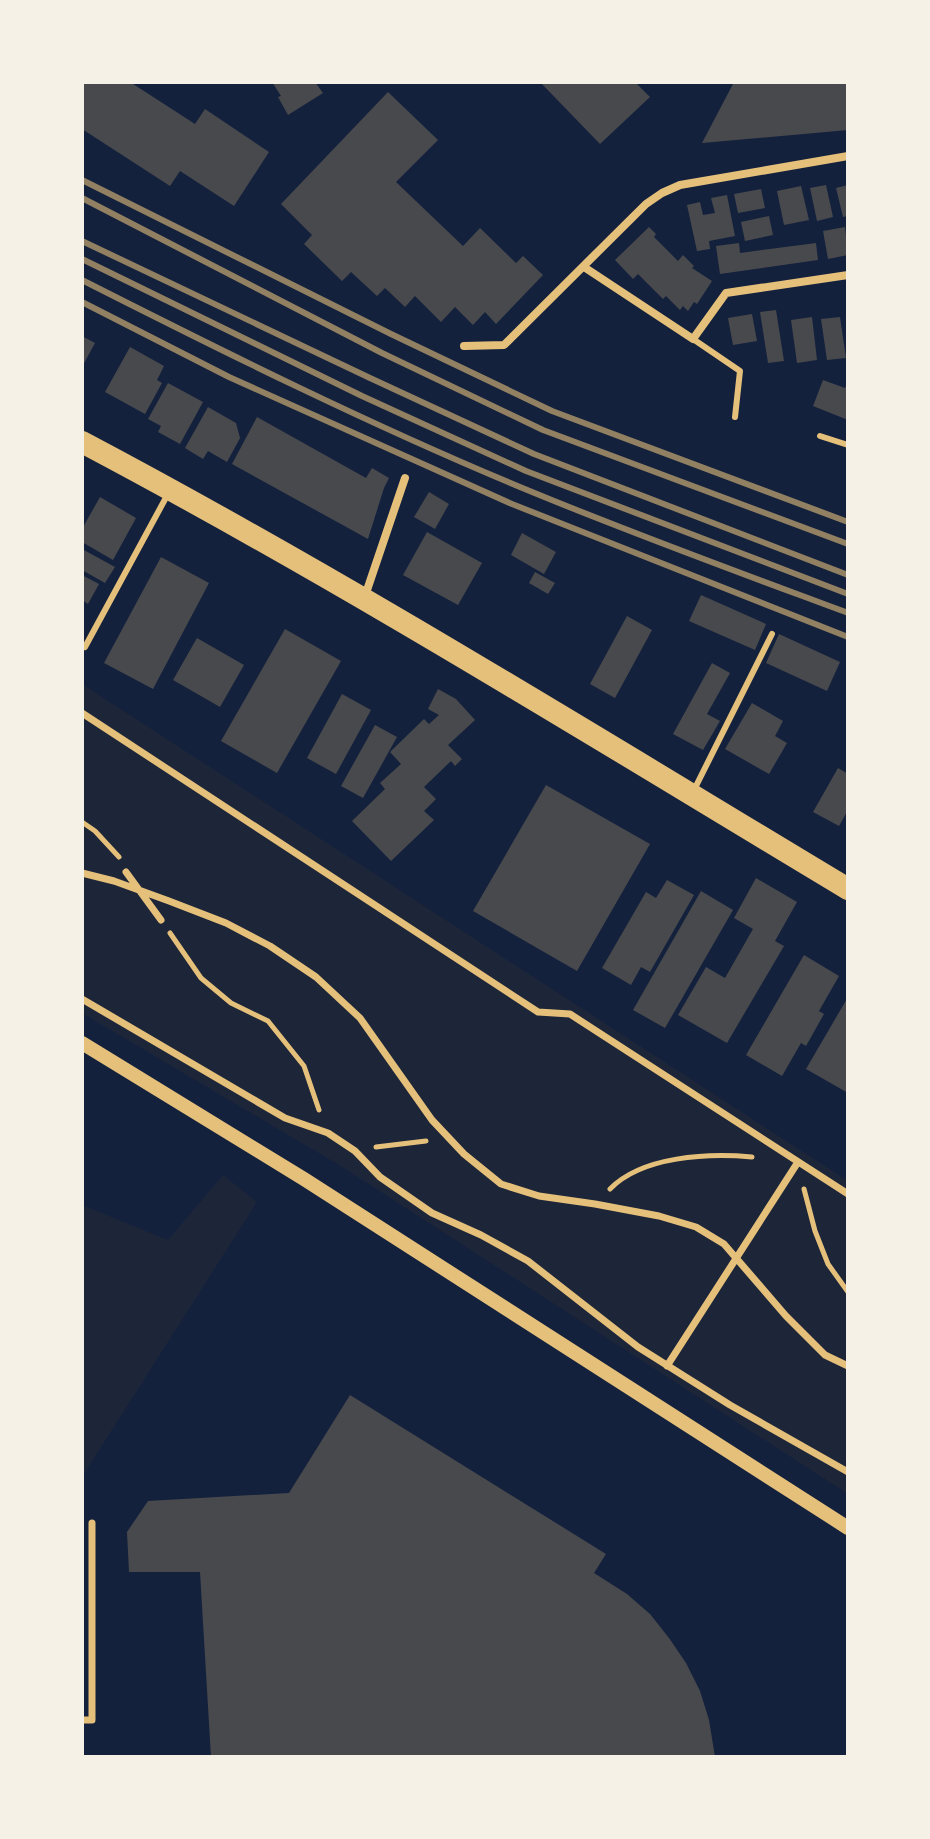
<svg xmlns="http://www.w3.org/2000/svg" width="930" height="1839" font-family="'Asap Condensed',sans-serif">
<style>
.green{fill:#1d2539}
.building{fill:#48494c}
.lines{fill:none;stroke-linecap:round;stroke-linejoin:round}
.path{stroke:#e5c07b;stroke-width:5}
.service{stroke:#e5c07b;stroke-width:6}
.pedestrian{stroke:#e5c07b;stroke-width:7}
.minor{stroke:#e5c07b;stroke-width:8}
.tertiary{stroke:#e5c07b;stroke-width:14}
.trunk{stroke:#e5c07b;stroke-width:22}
.rail{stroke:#918062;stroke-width:6}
</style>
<rect width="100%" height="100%" fill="#14213d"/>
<path class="green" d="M82 684 848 1181V1494L344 1168 82 1013Z
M223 1175 257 1202 82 1477V1205L168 1240Z"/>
<path class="building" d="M82 82H130L195 124 205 109 269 152 234 206 180 171 170 186 82 129Z
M272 82H315L323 93 288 115 278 97 281 96Z
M540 82H635L650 97 600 144Z
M734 82H848V130L702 143Z
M388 92 438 140 396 182 463 246 480 228 516 263 523 256 543 275 496 324 485 312 473 325 455 307 441 322 415 296 405 307 385 288 377 296 351 272 342 281 304 244 312 235 281 204Z
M826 185 833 217 817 221 810 188Z
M848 185V216L843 217 836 188Z
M801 186 809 220 784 225 777 191Z
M761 189 765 208 738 213 734 194Z
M727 195 735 236 709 241 710 249 697 251 687 205 700 202 703 215 715 213 711 198Z
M769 216 773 235 745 241 741 222Z
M649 227 656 234 654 237 678 261 683 255 694 266 692 268 712 281 697 304 694 302 688 311 683 306 680 310 666 296 663 299 638 274 633 279 615 260Z
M845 227 848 255 828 259 823 231Z
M739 243 740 253 816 243 818 260 720 274 716 246Z
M776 310 784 361 768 363 760 312Z
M752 314 757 341 733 345 728 318Z
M812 317 817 360 797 363 791 320Z
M840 317 846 358 827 360 821 319Z
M82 336 95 343 82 367Z
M130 347 164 366 157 380 162 383 145 414 105 392Z
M823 380 845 388 848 381V420L813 406Z
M168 383 203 402 180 444 158 432 161 426 148 419Z
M208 407 236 423 240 438 227 462 208 451 203 459 185 448Z
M257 417 366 478 372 468 389 478 384 488 368 539 232 464Z
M429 492 449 504 435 529 414 517Z
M100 497 136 518 113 560 82 542V529Z
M427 532 482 563 458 605 403 575Z
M522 533 556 552 544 574 511 555Z
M82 549 115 567 105 583 82 570Z
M161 557 209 583 153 689 104 663Z
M535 572 555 583 548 594 529 583Z
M82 575 99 584 88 604 82 600Z
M701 595 766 624 755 650 689 621Z
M627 616 652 630 615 698 590 684Z
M285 629 341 661 277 773 221 741Z
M779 634 840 662 827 691 766 663Z
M197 638 244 665 220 707 173 680Z
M712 663 730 673 707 714 720 721 703 750 673 734Z
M438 689 456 699 475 720 448 745 462 759 455 766 451 761 424 787 436 799 424 811 434 820 391 861 352 821 385 789 380 783 401 764 390 752 424 719 429 724 439 715 428 709Z
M342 694 371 710 336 774 307 758Z
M752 703 783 721 775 736 787 743 769 774 725 749Z
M375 725 397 737 363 798 341 786Z
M838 768 848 774V810L839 826 813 812Z
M546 785 650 844 577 971 473 911Z
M756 878 797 902 775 941 784 946 727 1043 678 1015 706 967 725 978 753 929 734 918Z
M667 880 694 895 650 972 641 967 631 985 602 968 646 892 656 898Z
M701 891 733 910 665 1028 633 1010Z
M804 955 839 976 819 1011 824 1014 806 1046 801 1043 782 1076 746 1055Z
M848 997V1093L806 1069Z
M350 1395 606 1554 594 1573 627 1594 650 1614 669 1638 686 1663 700 1691 709 1720 715 1757H211L200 1572H129L127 1532 148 1501 289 1493Z"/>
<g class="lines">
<path class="path" d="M82 822 95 831 119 857
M170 933 201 978 231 1003 268 1021 304 1066 319 1110
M376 1147 426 1141
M610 1189C642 1156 708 1153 752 1157
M804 1189 815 1231 828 1264 848 1292"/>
<path class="service" d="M693 339 740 371 735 417
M820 436 848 445
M85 647 169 492
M693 792 772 634"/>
<path class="pedestrian" d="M82 713 538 1012 570 1014 848 1194
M126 872 161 920
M82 873 114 881 169 901 226 923 270 946 316 977 360 1018 432 1120 464 1154 501 1184 539 1196 595 1204 659 1216 696 1227 724 1244 786 1316 825 1355 848 1366
M82 999 285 1118 328 1133 355 1151 380 1177 432 1213 481 1235 528 1261 638 1347 730 1405 848 1472
M667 1366 798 1162
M82 1720H92V1523"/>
<path class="minor" d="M584 267 693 339 726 293 848 275
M464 346 504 345 646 204 662 193 680 185 848 156
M364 599 405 478"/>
<path class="tertiary" d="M82 1043 304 1179 848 1528"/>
<path class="trunk" d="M82 442C343 580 595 737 848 889"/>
<path class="rail" d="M82 180 391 334 552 411 848 522
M82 198 382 353 543 430 848 544
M82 241 370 378 534 454 848 575
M82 259 362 396 526 471 848 594
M82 280C226 353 371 425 520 487 628 532 738 572 848 613
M82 302 229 377 512 504 848 637"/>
</g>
<rect width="930" height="1839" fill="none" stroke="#f6f1e7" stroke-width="168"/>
</svg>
